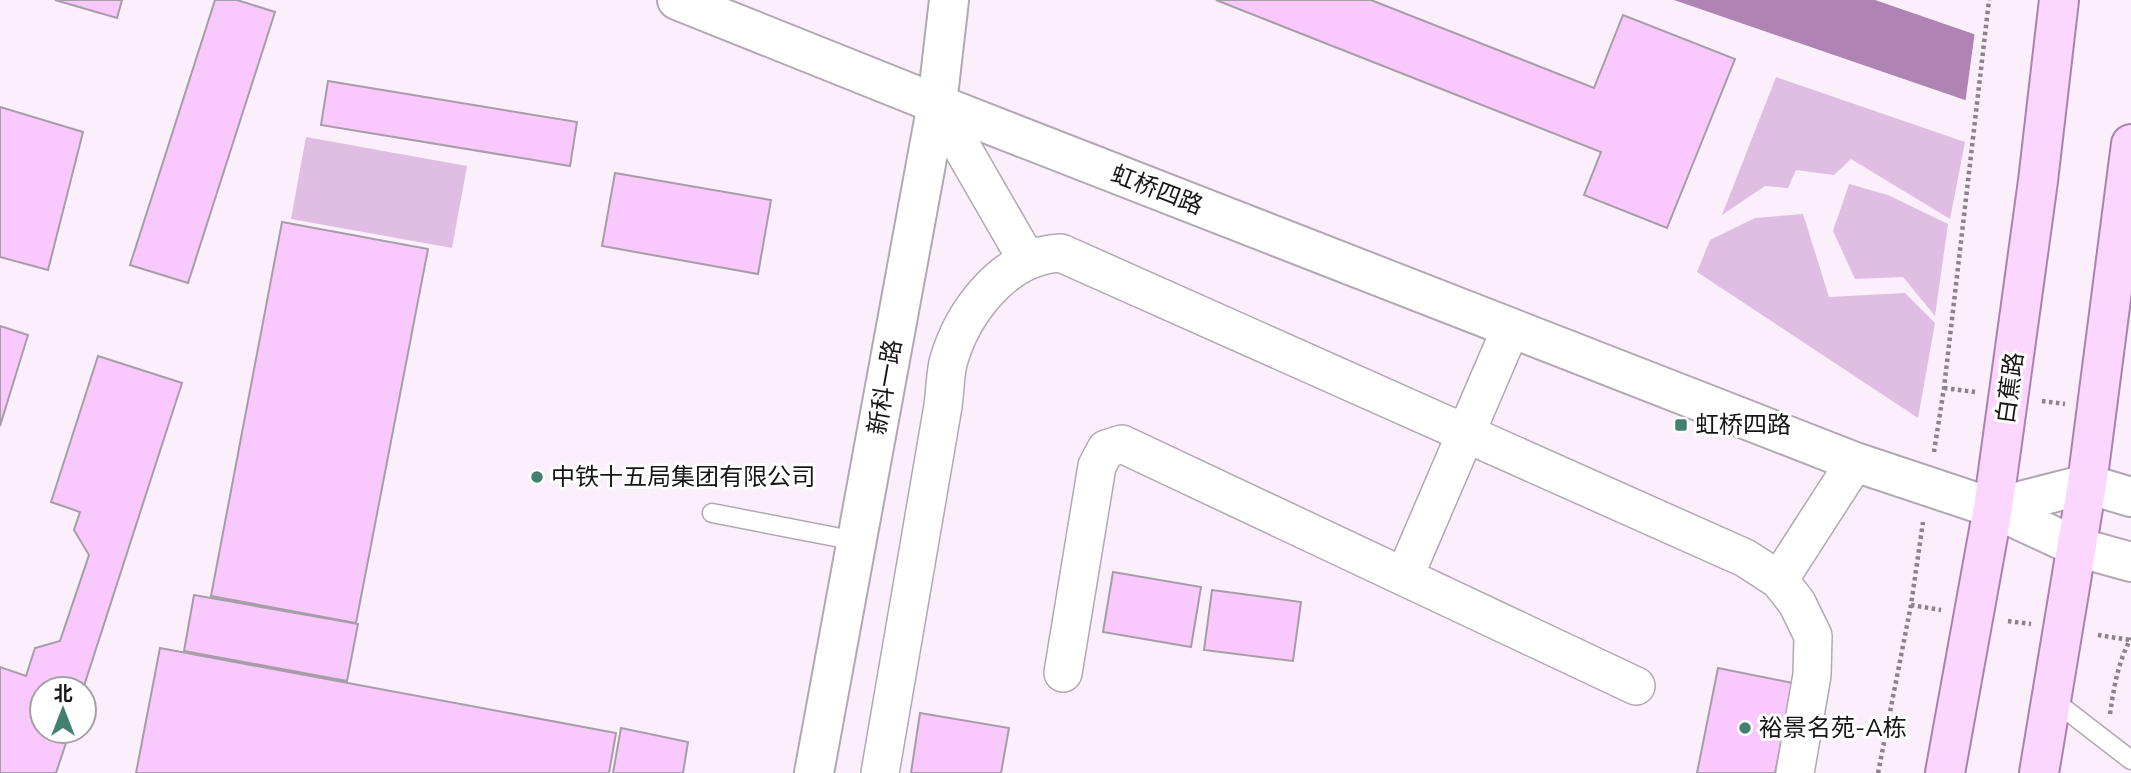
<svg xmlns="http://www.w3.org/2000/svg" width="2131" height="773" font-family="'Nunito Sans','Noto Sans SC',sans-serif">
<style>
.green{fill:#e0bde3}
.water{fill:#af83b4}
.pier{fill:#faeffb}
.building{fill:#f9c9fe;stroke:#a79da8;stroke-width:2}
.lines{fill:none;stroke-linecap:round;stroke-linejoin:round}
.lane-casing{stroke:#b2a8b3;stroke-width:21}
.street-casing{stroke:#b2a8b3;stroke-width:40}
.secondary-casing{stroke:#b2a8b3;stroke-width:42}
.primary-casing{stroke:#aa82ae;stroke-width:42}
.path{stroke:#8b838b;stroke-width:4.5;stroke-dasharray:3.5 3.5;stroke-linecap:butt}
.lane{stroke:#fff;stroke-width:18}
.street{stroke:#fff;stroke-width:37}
.secondary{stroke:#fff;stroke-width:38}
.primary{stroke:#fbd7ff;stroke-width:38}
.poi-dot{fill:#428170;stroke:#fff;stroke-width:2.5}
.labels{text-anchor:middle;stroke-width:6;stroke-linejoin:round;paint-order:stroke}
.street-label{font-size:24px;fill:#181418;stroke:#fff}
.poi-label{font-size:24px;fill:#181418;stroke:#fff;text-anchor:start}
</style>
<rect width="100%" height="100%" fill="#faeffb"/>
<path class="green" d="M1776 77 1965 142 1950 219 1851 159 1834 175 1796 170 1788 188 1765 186 1722 215Z
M306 137 467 166 452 248 291 219Z
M1849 184 1888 195 1948 224 1935 316 1903 277 1855 279 1833 231Z
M1803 214 1829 297 1905 293 1935 323 1918 418 1697 272 1710 240 1755 218Z"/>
<path class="water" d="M1674 0H1875L2131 88V157Z"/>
<path class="pier" d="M1975 31 2131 84V161L1965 104Z"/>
<path class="building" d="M55 0H122L117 18Z
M215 0H237L275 12 188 283 130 265Z
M1216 0H1371L1594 88 1623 15 1735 59 1667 228 1584 195 1601 152Z
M328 81 577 122 570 166 321 125Z
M0 107 83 132 48 270 0 257Z
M615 173 771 200 758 274 602 246Z
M282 222 428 249 356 623 211 596Z
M0 326 28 335 0 426Z
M98 356 182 383 83 689H42V731H70L56 773H0V667L26 676 35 648 60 641 89 555 74 530 80 512 51 502Z
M1113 572 1201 587 1191 647 1103 632Z
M1212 590 1301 602 1293 661 1204 650Z
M194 595 358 624 347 681 184 651Z
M160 648 616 733 609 773H136Z
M1718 668 1793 683 1775 773H1697Z
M920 713 1009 728 1001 773H911Z
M621 728 688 742 683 773H613Z"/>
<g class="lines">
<defs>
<path id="lane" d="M712 513 856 541
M2052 699 2131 760"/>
<path id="street" d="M937 104 1027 260
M1405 575 1511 328
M1779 580 1855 462
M1063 673 1097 466 1106 449 1122 444 1636 686
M880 773 943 406C945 392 945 377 948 363 962 312 1005 255 1061 253L1745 558 1779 580 1797 603 1813 636 1812 675 1795 773"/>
<path id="secondary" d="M677 0 937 104 1855 462 1993 508 2077 547 2131 562
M1993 508 2087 484 2131 497
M814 773 937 104 949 0"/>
<path id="primary" d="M1945 773 1993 508 2038 181 2059 0
M2039 773 2087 484 2131 144"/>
</defs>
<use href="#lane" class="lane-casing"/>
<use href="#street" class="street-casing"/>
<use href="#secondary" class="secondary-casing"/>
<use href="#primary" class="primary-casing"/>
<path class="path" d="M1944 388 1975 392
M2042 401 2065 404
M1934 452 1944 388 1989 0
M1911 605 1941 610
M2008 621 2031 624
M2098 635 2130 640
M2110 714C2114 687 2118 662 2131 638
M1878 773 1911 605 1923 522"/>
<use href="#lane" class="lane"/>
<use href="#street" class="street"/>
<use href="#secondary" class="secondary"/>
<use href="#primary" class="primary"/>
</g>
<g class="poi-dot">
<rect x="1674" y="418" width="14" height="14" rx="3.5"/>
<circle cx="537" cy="477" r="7"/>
<circle cx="1745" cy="728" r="7"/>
</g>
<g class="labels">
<g class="street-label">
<text transform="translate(1157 190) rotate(21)" y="8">虹桥四路</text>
<text transform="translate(885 387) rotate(-80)" y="8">新科一路</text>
<text transform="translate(2010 388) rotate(-82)" y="8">白蕉路</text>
</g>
<g class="poi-label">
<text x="1695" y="433">虹桥四路</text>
<text x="551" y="485">中铁十五局集团有限公司</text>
<text x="1759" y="736">裕景名苑-A栋</text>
</g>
</g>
<g transform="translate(63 710)"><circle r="33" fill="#ffffff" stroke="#a3a1a3" stroke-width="2"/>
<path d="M0-5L12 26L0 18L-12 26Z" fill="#428170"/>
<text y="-10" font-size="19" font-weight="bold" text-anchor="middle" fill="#181418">北</text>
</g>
</svg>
